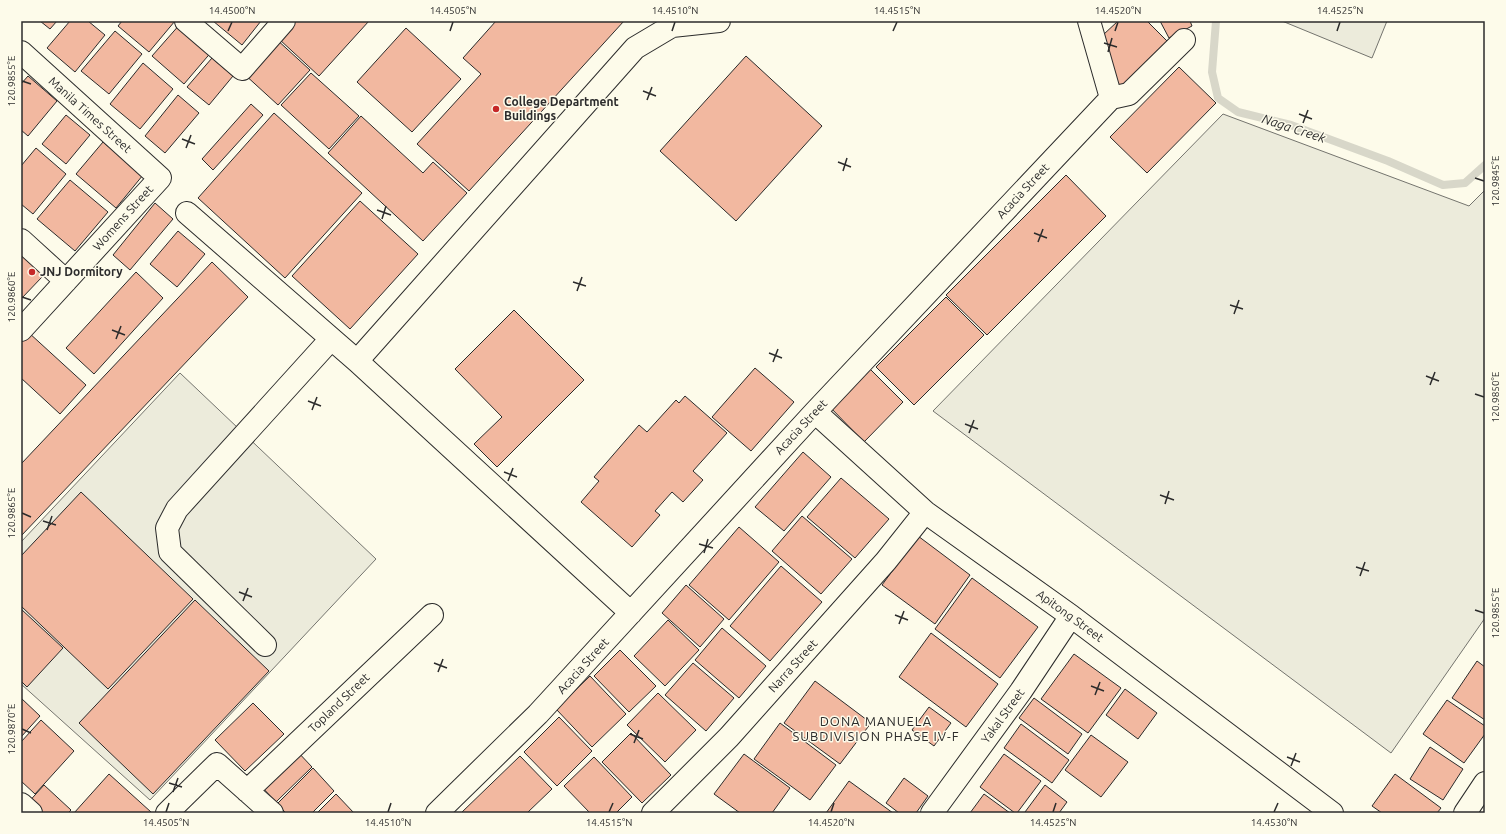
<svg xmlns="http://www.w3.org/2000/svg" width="1506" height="834" font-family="Ubuntu,sans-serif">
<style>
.green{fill:#ecebdb;stroke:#74746e}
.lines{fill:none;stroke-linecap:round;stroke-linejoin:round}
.stream{stroke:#d8d7c9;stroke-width:8}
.building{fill:#f2b8a0;stroke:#2b2b2b}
.minor-casing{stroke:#2b2b2b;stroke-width:24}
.minor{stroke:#fdfbea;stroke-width:22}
.ticks{fill:none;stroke:#2b2b2b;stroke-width:1.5}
.poi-dot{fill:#c62828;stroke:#fdfbea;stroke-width:1.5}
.labels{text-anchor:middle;stroke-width:3;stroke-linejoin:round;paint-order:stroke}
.poi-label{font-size:12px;font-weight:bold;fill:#2b2b2b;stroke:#fdfbea;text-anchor:start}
.street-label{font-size:12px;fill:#2b2b2b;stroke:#fdfbea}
.water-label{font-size:13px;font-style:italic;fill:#2b2b2b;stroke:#fdfbea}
.neighbourhood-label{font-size:13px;letter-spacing:1px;fill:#2b2b2b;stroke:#fdfbea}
.neatline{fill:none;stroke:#2b2b2b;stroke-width:1.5}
.ticks-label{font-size:10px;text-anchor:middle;fill:#2b2b2b}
</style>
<rect width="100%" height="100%" fill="#fdfbea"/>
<path class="green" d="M1282 21H1387L1372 58Z
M1223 114 1469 206 1485 190V618L1391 753 933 411Z
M180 373 376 559 150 800 21 684V542Z"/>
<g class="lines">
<path class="stream" d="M1216 21 1212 72 1218 98 1238 112 1291 125 1388 161 1443 185 1465 183 1485 165"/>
</g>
<path class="building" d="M40 21H57L50 29Z
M70 21H88L105 35 75 72 47 48Z
M122 21H175L149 52 118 26Z
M213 21H261L242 45Z
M295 21H369L319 76 279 39Z
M496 21H624L469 191 417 144 481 74 463 58Z
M1118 21H1147L1169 43 1118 94 1103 35Z
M1160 21H1190L1192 26 1169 38Z
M181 23 213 50 184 84 152 56Z
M406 28 461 79 412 132 357 82Z
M115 31 142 54 109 94 81 71Z
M275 38 310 70 278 105 243 73Z
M746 56 822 126 736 221 660 151Z
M212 58 233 76 209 105 187 87Z
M143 63 173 89 140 129 110 104Z
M1179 67 1216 103 1147 173 1110 137Z
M311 73 359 116 329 149 281 105Z
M28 76 57 101 28 136 21 130V84Z
M178 95 199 113 165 153 145 136Z
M251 104 263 115 213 170 202 159Z
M274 113 362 193 285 278 198 198Z
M66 115 90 135 66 164 42 144Z
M361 116 423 173 433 162 467 193 423 241 328 153Z
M103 142 143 175 116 208 76 174Z
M36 148 66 174 33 214 21 204V166Z
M1066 175 1106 216 987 335 946 295Z
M70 180 108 212 75 251 37 219Z
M360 201 418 254 350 329 292 276Z
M155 203 173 219 130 270 113 255Z
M178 231 205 254 177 287 150 264Z
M21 248 42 268V277L21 299Z
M212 262 248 297 21 536V464Z
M136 272 163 298 94 374 66 348Z
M946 297 984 335 914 405 876 367Z
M514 310 584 380 497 467 474 444 502 417 455 369Z
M28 332 86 385 60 414 21 378V340Z
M866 365 903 402 864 442 827 404Z
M755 368 794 402 751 451 712 417Z
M685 396 727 433 693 471 703 480 683 502 672 492 655 511 660 515 632 547 581 502 599 481 594 477 639 425 647 432 676 400 679 403Z
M803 452 831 477 784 531 755 507Z
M841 478 889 519 855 558 807 517Z
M81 492 193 599 108 689 21 606V556Z
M802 516 852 559 821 594 772 551Z
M739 527 779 562 729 620 689 585Z
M918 536 970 575 935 624 882 585Z
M781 566 822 602 770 661 730 626Z
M972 578 1038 627 1000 678 935 629Z
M686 585 724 619 700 647 662 613Z
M195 600 269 671 153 794 79 723Z
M21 609 63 648 27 687 21 681Z
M668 620 699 650 665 686 634 656Z
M722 628 766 666 739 698 695 660Z
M931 633 998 684 966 727 899 677Z
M620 650 656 686 629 712 594 676Z
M1074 654 1121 688 1088 733 1041 699Z
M1477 661 1485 667V720L1452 698Z
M693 663 734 698 706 731 665 695Z
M590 676 626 714 592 747 556 709Z
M815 681 871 723 840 764 784 723Z
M1125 689 1157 713 1138 739 1106 715Z
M658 693 696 730 665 762 627 725Z
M21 698 40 716 21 737Z
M1034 698 1082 734 1068 754 1019 718Z
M1447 700 1485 726V734L1464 763 1423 734Z
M253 703 284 734 245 771 215 740Z
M929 707 951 723 934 746 912 730Z
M559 717 592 751 557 786 524 752Z
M41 720 74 751 35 794 21 781V742Z
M780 723 836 765 810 800 754 759Z
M1021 724 1069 760 1052 783 1004 748Z
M631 733 671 775 642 803 602 762Z
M1091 735 1128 762 1101 797 1065 770Z
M1430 747 1463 769 1443 800 1410 779Z
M296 750 312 767 276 802 260 785Z
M744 754 790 788 772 813H740L714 794Z
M1004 754 1041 781 1017 813H1015L980 787Z
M520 756 552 789 527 813H461Z
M594 757 632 797 616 813H590L564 786Z
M313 768 334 791 312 813H286L277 804Z
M109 774 151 812 150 813H74Z
M1395 774 1441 808 1437 813H1382L1372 806Z
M904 778 928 796 916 813H899L886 803Z
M849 781 893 813H826Z
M44 785 71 810 68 813H35L26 805Z
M1045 785 1067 802 1059 813H1027L1025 812Z
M336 794 354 813H317Z
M984 794 1010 813H970Z"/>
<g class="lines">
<defs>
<path id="minor" d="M186 21 242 69 284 21
M21 52 160 178 21 330
M1111 98 1129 94 1184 40
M187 213 357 361 631 613
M21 240 66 281
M357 361 635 48 672 26 719 21
M815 412 925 512 1071 616 1332 813
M265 645 170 552 167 528 177 509 331 339
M247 791 432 615
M21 804 31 813
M167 813 217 764 272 813
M437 813 538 714 815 412 1111 98 1089 21
M653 813 729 737 886 561 925 512
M932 813 1021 691 1071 616
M1465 813 1485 783"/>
</defs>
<use href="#minor" class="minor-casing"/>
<use href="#minor" class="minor"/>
</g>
<path class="ticks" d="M228 31 232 22M450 31 453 22M672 31 675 22M893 31 897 22M1115 31 1118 22M1337 31 1340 22M1104 43 1117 47M1108 52 1112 38M22 81 31 84M643 91 656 96M647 100 652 87M1299 114 1312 119M1303 123 1308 110M182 139 195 144M186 148 191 135M838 162 851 167M843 171 847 158M1475 178 1484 181M377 210 391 215M382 219 386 206M1034 233 1047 238M1038 242 1043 229M573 282 586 286M577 291 582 277M22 297 31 300M1230 305 1243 309M1234 314 1239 300M112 330 125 335M116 339 121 326M769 353 782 358M773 362 778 349M1426 376 1439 381M1430 385 1435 372M1475 394 1484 397M308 401 321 406M312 410 317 397M965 424 978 429M969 433 974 420M504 472 517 477M508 481 513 468M1160 495 1174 500M1165 504 1169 491M22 513 31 517M43 521 56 525M47 530 52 516M699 544 713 548M704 553 708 539M1356 567 1369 571M1360 576 1365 562M239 592 252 597M243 601 248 588M1475 610 1484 613M895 615 908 620M899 624 904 611M434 663 447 668M438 672 443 659M1091 686 1104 691M1095 695 1100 682M22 729 31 733M630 734 643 739M634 743 639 730M1287 757 1300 762M1291 766 1296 753M169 783 182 787M173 792 178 778M166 812 169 803M388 812 391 803M609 812 613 803M831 812 834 803M1053 812 1056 803M1274 812 1278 803"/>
<g class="poi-dot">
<circle cx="496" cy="109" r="4"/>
<circle cx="32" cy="272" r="4"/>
</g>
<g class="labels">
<g class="poi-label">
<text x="504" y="106">College Department<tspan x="504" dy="14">Buildings</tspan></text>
<text x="40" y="276">JNJ Dormitory</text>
</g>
<g class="street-label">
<text transform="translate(90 115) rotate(42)" y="4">Manila Times Street</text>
<text transform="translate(1023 191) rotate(-47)" y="4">Acacia Street</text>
<text transform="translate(123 218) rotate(-48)" y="4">Womens Street</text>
<text transform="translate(801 427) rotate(-47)" y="4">Acacia Street</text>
<text transform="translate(1070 616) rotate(36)" y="4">Apitong Street</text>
<text transform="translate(583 666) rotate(-48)" y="4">Acacia Street</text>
<text transform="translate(793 666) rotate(-48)" y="4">Narra Street</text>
<text transform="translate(339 703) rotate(-44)" y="4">Topland Street</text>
<text transform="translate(1003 716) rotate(-54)" y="4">Yakal Street</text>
</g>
<g class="water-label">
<text transform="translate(1294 128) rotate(18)" y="5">Naga Creek</text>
</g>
<g class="neighbourhood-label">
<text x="876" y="726">DONA MANUELA<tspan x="876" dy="15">SUBDIVISION PHASE IV-F</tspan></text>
</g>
</g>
<rect width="1506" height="834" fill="none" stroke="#fdfbea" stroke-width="44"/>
<rect x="22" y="22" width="1462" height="790" class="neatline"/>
<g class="ticks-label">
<text x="232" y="14">14.4500°N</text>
<text x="453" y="14">14.4505°N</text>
<text x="675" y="14">14.4510°N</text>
<text x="897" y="14">14.4515°N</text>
<text x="1118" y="14">14.4520°N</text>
<text x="1340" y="14">14.4525°N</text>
<text transform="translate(11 81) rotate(-90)" y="4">120.9855°E</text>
<text transform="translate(1495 181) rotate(-90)" y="4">120.9845°E</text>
<text transform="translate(11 297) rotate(-90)" y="4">120.9860°E</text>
<text transform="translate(1495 397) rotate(-90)" y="4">120.9850°E</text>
<text transform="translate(11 513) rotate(-90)" y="4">120.9865°E</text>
<text transform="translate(1495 613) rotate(-90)" y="4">120.9855°E</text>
<text transform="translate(11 729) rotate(-90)" y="4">120.9870°E</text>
<text x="166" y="826">14.4505°N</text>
<text x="388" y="826">14.4510°N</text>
<text x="609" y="826">14.4515°N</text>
<text x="831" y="826">14.4520°N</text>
<text x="1053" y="826">14.4525°N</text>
<text x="1274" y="826">14.4530°N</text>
</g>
</svg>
